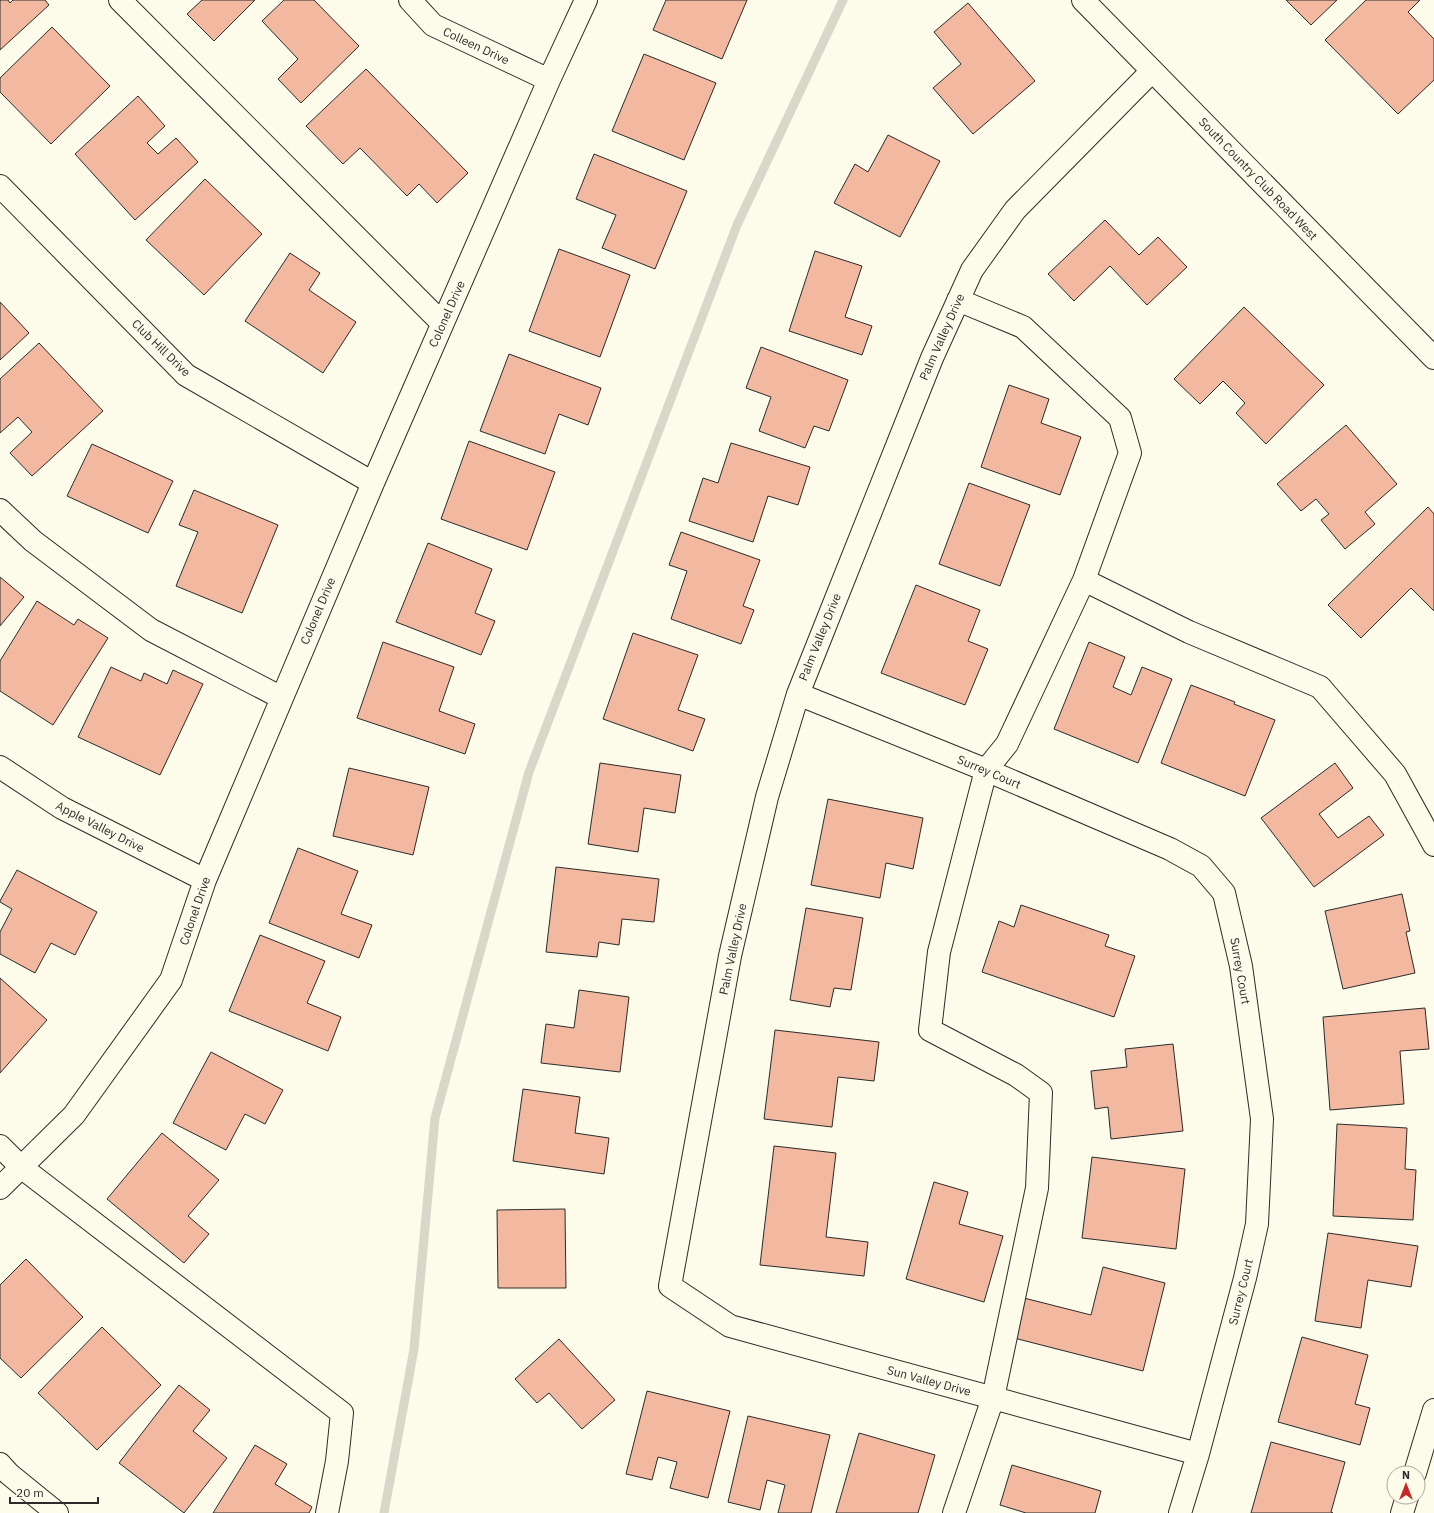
<svg xmlns="http://www.w3.org/2000/svg" width="1434" height="1513" font-family="'IBM Plex Sans',sans-serif">
<style>
.lines{fill:none;stroke-linecap:round;stroke-linejoin:round}
.stream{stroke:#d8d7c9;stroke-width:9}
.building{fill:#f2b8a0;stroke:#2b2b2b}
.minor-casing{stroke:#2b2b2b;stroke-width:24}
.minor{stroke:#fdfbea;stroke-width:22}
.labels{text-anchor:middle;stroke-width:3;stroke-linejoin:round;paint-order:stroke}
.street-label{font-size:12px;fill:#2b2b2b;stroke:#fdfbea}
</style>
<rect width="100%" height="100%" fill="#fdfbea"/>
<g class="lines">
<path class="stream" d="M384 1513 414 1349 435 1118 529 772 737 225 843 0"/>
</g>
<path class="building" d="M0 0H8L10 3 13 0H45L49 5 0 50Z
M202 0H255L214 41 187 14Z
M284 0H314L359 46 301 103 278 79 298 59 262 21Z
M666 0H747L722 59 653 30Z
M1286 0H1337L1311 25Z
M1366 0H1420L1408 12 1434 39V80L1398 114 1325 40Z
M968 3 1035 81 973 134 933 88 961 64 934 32Z
M52 27 110 86 51 144 0 92V78Z
M644 54 716 83 684 160 612 131Z
M366 69 468 173 437 203 419 184 407 196 360 148 343 164 306 126Z
M138 96 165 126 147 143 158 154 176 138 198 162 135 220 75 154Z
M888 135 940 161 900 237 834 203 855 164 868 172Z
M594 154 687 191 655 269 602 248 616 215 576 199Z
M205 179 262 234 204 295 146 240Z
M1105 220 1139 255 1158 237 1187 267 1147 305 1110 266 1074 301 1048 274Z
M559 249 630 275 600 357 529 331Z
M815 251 862 266 845 317 872 326 862 355 789 331Z
M290 253 320 273 309 290 356 322 323 373 245 321Z
M0 302 29 333 0 360Z
M1244 307 1324 385 1266 444 1236 413 1245 403 1223 381 1200 404 1174 379Z
M39 343 103 411 32 476 10 453 32 432 18 417 0 433V379Z
M761 347 848 380 829 431 814 426 805 448 759 431 771 397 746 388Z
M509 354 601 388 588 425 559 414 545 454 480 431Z
M1009 385 1049 399 1041 423 1081 437 1060 495 981 467Z
M1346 425 1397 484 1365 512 1375 524 1345 549 1321 520 1329 514 1316 499 1301 511 1277 484Z
M469 441 555 472 527 550 441 519Z
M731 443 810 467 798 505 768 496 753 542 689 521 703 478 718 483Z
M92 444 173 481 148 533 67 496Z
M969 483 1030 505 1000 586 939 564Z
M194 490 278 525 242 613 176 586 198 532 179 525Z
M1428 507 1434 514V611L1411 588 1361 638 1328 605Z
M681 532 760 560 743 606 754 610 741 644 671 619 687 571 669 565Z
M428 543 492 569 475 613 495 621 481 655 396 622Z
M0 577 24 597 0 626Z
M916 585 980 610 968 641 988 649 965 705 881 673Z
M37 601 74 625 78 619 108 638 53 725 0 691V661Z
M633 633 698 655 678 710 705 719 693 751 603 719Z
M383 642 454 667 439 711 475 724 465 754 357 718Z
M1089 642 1125 657 1113 687 1131 695 1142 667 1172 679 1138 763 1054 729Z
M111 667 141 681 144 673 167 684 173 670 203 684 160 775 78 737Z
M1191 685 1235 702 1234 704 1275 720 1245 796 1161 763Z
M600 763 681 775 675 813 644 808 638 852 588 844Z
M1335 763 1353 788 1319 814 1338 838 1369 816 1384 835 1314 887 1261 818Z
M349 768 429 787 413 855 333 836Z
M828 799 923 818 913 869 886 863 880 898 811 885Z
M298 848 358 871 341 914 372 925 359 958 269 923Z
M556 867 659 879 654 922 622 919 619 945 599 942 597 957 546 952Z
M17 870 97 912 75 955 51 943 35 973 0 954V932L12 909 0 902V901Z
M1402 894 1410 931 1406 932 1415 973 1343 989 1325 911Z
M1021 905 1109 935 1105 946 1135 956 1114 1017 982 972 999 921 1014 927Z
M806 908 863 918 851 990 834 988 830 1007 790 1000Z
M260 935 325 961 307 1003 341 1017 328 1051 229 1011Z
M0 978 47 1020 0 1073Z
M579 990 629 997 620 1072 541 1063 546 1024 574 1028Z
M1425 1008 1429 1049 1400 1051 1404 1104 1330 1110 1323 1017Z
M775 1030 879 1042 874 1081 838 1077 832 1127 764 1119Z
M1173 1044 1183 1131 1111 1139 1108 1107 1095 1109 1091 1071 1127 1067 1125 1049Z
M211 1052 283 1090 265 1124 245 1114 226 1150 173 1123Z
M523 1089 580 1097 575 1133 609 1138 604 1174 513 1161Z
M1337 1124 1407 1128 1405 1169 1416 1170 1413 1220 1333 1216Z
M162 1133 219 1180 188 1216 209 1234 184 1263 107 1199Z
M774 1146 836 1153 826 1237 868 1242 864 1276 760 1265Z
M1092 1157 1185 1169 1176 1249 1082 1238Z
M934 1182 968 1192 959 1224 1003 1236 984 1302 906 1279Z
M565 1209 566 1288H498L497 1210Z
M1328 1233 1418 1246 1411 1287 1368 1280 1361 1328 1315 1321Z
M26 1259 83 1317 21 1378 0 1358V1285Z
M1103 1267 1165 1283 1143 1371 1014 1338 1024 1298 1091 1315Z
M102 1327 161 1385 97 1450 38 1393Z
M1302 1337 1368 1355 1355 1404 1370 1408 1360 1445 1278 1422Z
M559 1339 615 1400 582 1429 549 1393 537 1403 515 1379Z
M179 1385 210 1410 193 1431 227 1458 184 1513 119 1463Z
M647 1391 730 1411 708 1498 670 1488 677 1462 658 1457 652 1480 626 1474Z
M748 1416 830 1435 811 1513H778L785 1485 767 1480 760 1510 728 1502Z
M859 1433 935 1455 918 1513H836Z
M1271 1442 1345 1462 1331 1512 1333 1513H1251Z
M255 1445 287 1464 275 1484 312 1507 309 1513H213Z
M1012 1465 1101 1491 1095 1513H1026L1000 1505Z"/>
<g class="lines">
<defs>
<path id="minor" d="M120 0 442 323
M410 0 433 25 549 80
M1083 0 1434 358
M1152 71 1015 210 972 270 932 358 798 694 767 797 730 956 670 1286 730 1326 1198 1454
M0 186 186 375 373 483
M0 510 33 541 151 630 282 698
M1084 580 1189 632 1320 687 1395 774 1434 845
M798 694 986 770 1170 849 1201 866 1224 893 1241 966 1262 1119 1257 1224 1245 1278 1198 1454 1180 1513
M0 767 62 808 205 880
M0 1146 21 1167 342 1413 337 1461 327 1513
M0 1188 74 1115 171 980 205 880 373 483 549 80 586 0
M0 1464 9 1474 57 1513
M1415 1473 1434 1410
M954 1513 993 1398 1037 1188 1041 1093 1016 1075 930 1030 939 952 986 770 1007 744 1084 580 1130 453 1120 418 1023 327 958 300
M1402 1513 1407 1497"/>
</defs>
<use href="#minor" class="minor-casing"/>
<use href="#minor" class="minor"/>
</g>
<g class="labels">
<g class="street-label">
<text transform="translate(476 46) rotate(25)" y="4">Colleen Drive</text>
<text transform="translate(1258 179) rotate(46)" y="4">South Country Club Road West</text>
<text transform="translate(447 314) rotate(-66)" y="4">Colonel Drive</text>
<text transform="translate(942 337) rotate(-66)" y="4">Palm Valley Drive</text>
<text transform="translate(161 348) rotate(44)" y="4">Club Hill Drive</text>
<text transform="translate(318 611) rotate(-67)" y="4">Colonel Drive</text>
<text transform="translate(820 637) rotate(-68)" y="4">Palm Valley Drive</text>
<text transform="translate(989 772) rotate(23)" y="4">Surrey Court</text>
<text transform="translate(100 827) rotate(27)" y="4">Apple Valley Drive</text>
<text transform="translate(195 911) rotate(-71)" y="4">Colonel Drive</text>
<text transform="translate(733 949) rotate(-78)" y="4">Palm Valley Drive</text>
<text transform="translate(1240 971) rotate(80)" y="4">Surrey Court</text>
<text transform="translate(1241 1292) rotate(-76)" y="4">Surrey Court</text>
<text transform="translate(929 1381) rotate(15)" y="4">Sun Valley Drive</text>
</g>
</g>
<g transform="translate(1406 1485)"><circle r="19" fill="#fdfbea" stroke="#a9a89e"/>
<path d="M0-3L7 15L0 10L-7 15Z" fill="#c62828"/>
<text y="-6" font-size="11" font-weight="bold" text-anchor="middle" fill="#2b2b2b">N</text>
</g>
<path d="M10 1497v6h88v-6" fill="none" stroke="#2b2b2b" stroke-width="2"/>
<text x="16" y="1497" font-size="12" fill="#2b2b2b" stroke="#fdfbea" stroke-width="3" paint-order="stroke">20 m</text>
</svg>
